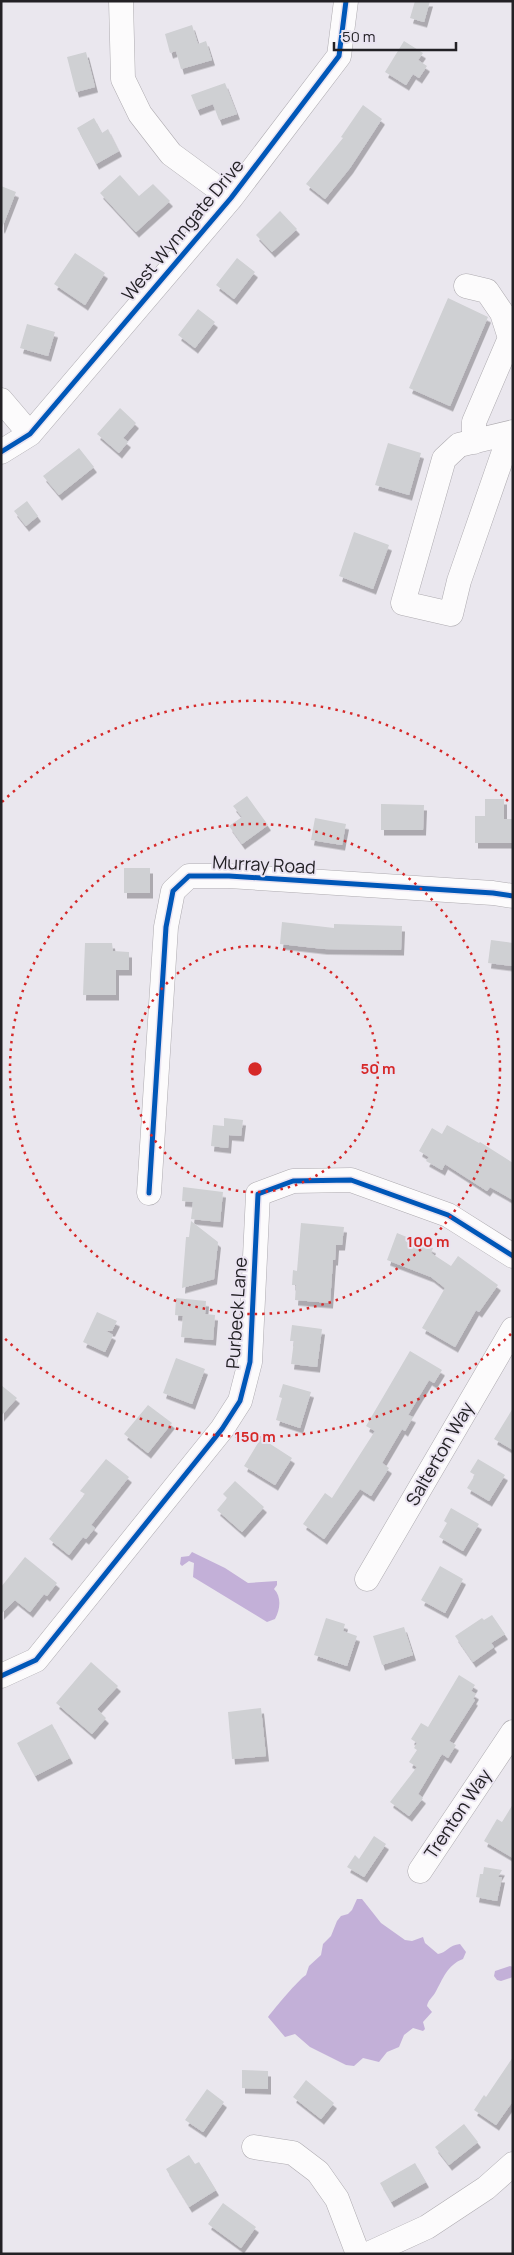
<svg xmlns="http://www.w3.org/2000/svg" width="514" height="2255" font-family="Manrope,sans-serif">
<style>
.water{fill:#c3b0d8}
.building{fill:#cfd0d3;filter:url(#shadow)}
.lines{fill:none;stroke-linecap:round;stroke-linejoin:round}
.minor-casing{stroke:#aeabb0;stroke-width:25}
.minor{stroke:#fcfbfc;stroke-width:24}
.cycleway-casing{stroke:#eae4f1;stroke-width:8}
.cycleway{stroke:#0057b8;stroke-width:5}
.ring{fill:none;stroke:#d62828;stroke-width:2.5;stroke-dasharray:2.5 5}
.labels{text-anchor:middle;stroke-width:4;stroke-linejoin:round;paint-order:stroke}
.street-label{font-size:18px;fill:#232125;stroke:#eae4f1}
.centre{fill:#d62828;stroke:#eae4f1;stroke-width:2.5}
.ring-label{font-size:15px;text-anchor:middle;font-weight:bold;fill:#d62828;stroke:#eae4f1;stroke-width:4;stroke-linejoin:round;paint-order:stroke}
</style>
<defs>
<filter id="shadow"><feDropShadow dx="3" dy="5.5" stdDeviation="0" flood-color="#0004"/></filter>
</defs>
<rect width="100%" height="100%" fill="#eae7ee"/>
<path class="water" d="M192 1552 225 1568 248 1583 277 1581V1585L274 1589C282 1597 280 1610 275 1619L267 1622 193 1577 194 1563 189 1561 182 1566 180 1564 181 1557 189 1556Z
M357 1899H362L381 1923 405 1940 412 1941 423 1937 425 1943 438 1954C446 1953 449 1945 460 1944L466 1952 463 1959C447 1965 443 1979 435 1993 432 1998 428 2000 427 2006L432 2012 423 2022 425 2029 423 2031 413 2028 404 2035 399 2047 387 2052 379 2062 363 2058 354 2066 346 2065 310 2047 295 2034 285 2037 268 2017C275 2008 298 1980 306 1975L309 1966 321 1955 323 1944 331 1936 337 1921 341 1916 348 1914 352 1910Z
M510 1966 513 1967V1977L501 1981 497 1980 494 1976 495 1971Z"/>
<path class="building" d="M415 1H430L424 22 410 18Z
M192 25 198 44 206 41 212 60 181 69 176 51 170 53 165 34Z
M404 41 423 53 418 60 427 66 419 78 413 74 406 85 385 72Z
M86 52 95 87 76 92 67 57Z
M225 83 237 114 219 120 213 104 197 110 191 95Z
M363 105 382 119 350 168 325 199 306 184 343 138 341 137Z
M94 118 102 133 108 129 119 151 96 164 77 128Z
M120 175 139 196 153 184 170 201 136 232 100 193Z
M1 186 16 192 2 228 1 227Z
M280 211 297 229 272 252 256 235Z
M75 253 105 273 85 305 54 284Z
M237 258 255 272 234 299 216 285Z
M448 298 488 317 450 406 409 388Z
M198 309 215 322 195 348 178 335Z
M27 324 55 332 48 356 20 348Z
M120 408 136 423 123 438 128 442 119 453 97 434Z
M388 443 421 453 409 495 375 485Z
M79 448 94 467 59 495 43 476Z
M27 501 38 516 26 526 14 511Z
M354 532 389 545 373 589 339 576Z
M247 796 268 825 242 844 229 826 242 817 233 806Z
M485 799H504V819H513V843H475V816H485Z
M381 804 424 805 423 830H381Z
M315 818 346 824 342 845 311 840Z
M124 868H150V893H124Z
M282 922 334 928V924L402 926 401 950 324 949 280 944Z
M491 940 513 943V966L488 963Z
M85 943H112L113 951 129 952V970H116V995H83Z
M224 1118 243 1120 241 1136 229 1135 228 1148 211 1146 213 1125 224 1126Z
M447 1125 479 1143 480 1142 513 1163V1200L490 1187 487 1191 445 1164 442 1170 426 1161 429 1157 419 1151 432 1128 442 1134Z
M183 1187 223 1192 220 1222 191 1219 193 1202 182 1201Z
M191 1221 218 1242 214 1279 182 1288 186 1237H189Z
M301 1223 344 1227 342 1245H336L335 1260H333L330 1303 295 1300 296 1285H292L293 1270 297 1271Z
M397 1233 433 1248 431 1253 451 1266 458 1256 498 1285 479 1312 476 1310 455 1347 422 1328 445 1288 431 1277 387 1260Z
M176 1298 206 1301 205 1314 215 1315 213 1340 181 1337 183 1316 175 1315Z
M97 1312 117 1321 112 1331H106L113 1335 105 1352 83 1342Z
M292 1325 322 1329 317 1367 291 1364 294 1341H290Z
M410 1351 442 1370 434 1383 429 1380 408 1415 413 1417 405 1431 402 1429 382 1463 389 1468 371 1496 360 1489 324 1539 303 1524 325 1493 332 1498 375 1431 366 1426Z
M176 1358 205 1369 192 1404 163 1393Z
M283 1384 311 1392 300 1428 276 1420 282 1398 279 1397Z
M1 1385 17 1398 1 1416Z
M148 1405 172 1423 148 1453 124 1434Z
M513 1408V1450L494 1439Z
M261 1438 292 1458 275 1485 244 1466Z
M106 1459 129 1477 91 1525 95 1528 86 1539 83 1537 69 1555 49 1539 85 1494 80 1491Z
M478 1459 505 1475 489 1501 467 1488 475 1475 470 1472Z
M235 1481 264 1507 242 1532 217 1510 227 1498 223 1494Z
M451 1508 479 1524 463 1551 439 1537 447 1523 444 1521Z
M25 1557 57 1583 47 1596 44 1594 30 1612 15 1600 1 1614V1587Z
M440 1566 463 1579 445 1613 421 1600Z
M492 1615 505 1634 491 1643 494 1647 473 1662 455 1636 482 1618 484 1620Z
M326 1618 345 1624 343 1631 357 1636 347 1666 314 1655Z
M404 1627 413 1655 382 1665 373 1636Z
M91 1662 118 1686 97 1709 106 1718 92 1734 56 1703Z
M459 1675 475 1685 471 1691 476 1694 473 1699 475 1700 449 1741 456 1745 448 1758 442 1754 418 1794 423 1798 409 1816 390 1802 417 1767 409 1762 417 1750 414 1748 417 1743 411 1739 421 1723 428 1727Z
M261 1708 266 1756 232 1759 228 1712Z
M52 1724 70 1758 35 1776 17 1743Z
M513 1804V1858L484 1841 497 1819 502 1822Z
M374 1836 386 1844 364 1877 347 1867 355 1855 359 1859Z
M484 1867 502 1870 498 1877H502L497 1901 476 1897 480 1874H483Z
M513 2057V2101L496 2125 474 2110 484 2095 486 2097Z
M242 2070 268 2071V2089L242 2088Z
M306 2080 334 2103 321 2119 293 2097Z
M207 2089 224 2102 203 2132 185 2120Z
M464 2124 478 2142 449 2165 435 2147Z
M189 2155 195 2164 199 2162 216 2190 189 2207 166 2169Z
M415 2163 426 2182 391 2202 380 2183Z
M223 2203 256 2227 241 2248 208 2224Z"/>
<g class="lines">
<defs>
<path id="minor" d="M121 1 123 79 140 114 171 154 231 198
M466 286 487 291 502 313 510 338 474 422V442
M1 400 30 434
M510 434 459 581 451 614 403 603 444 459 459 445 513 432
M1 452 30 434 231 198 339 56 346 1
M149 1193 166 927 173 891 189 876H229L493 893 513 896
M367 1579 513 1329
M1 1676 36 1660 222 1429 240 1401 250 1362 258 1194 293 1181 351 1180 448 1215 513 1256
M420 1871 513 1732
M254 2147 293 2153 318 2172 337 2199 358 2254
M368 2254 427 2227 486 2188 513 2164"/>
</defs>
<use href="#minor" class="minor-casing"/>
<use href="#minor" class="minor"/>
<defs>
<path id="cycleway" d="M1 452 30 434 231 198 339 56 346 1
M149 1193 166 927 173 891 189 876H229L493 893 513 896
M1 1676 36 1660 222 1429 240 1401 250 1362 258 1194 293 1181 351 1180 448 1215 513 1256"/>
</defs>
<use href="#cycleway" class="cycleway-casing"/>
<use href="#cycleway" class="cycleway"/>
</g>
<g class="ring">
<circle cx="255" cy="1069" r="123"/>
<circle cx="255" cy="1069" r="245"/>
<path d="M511 1334A368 368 0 0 1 2 1336M2 802A368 368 0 0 1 511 804"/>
</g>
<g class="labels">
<g class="street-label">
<text transform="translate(183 230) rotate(-50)" y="6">West Wynngate Drive</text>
<text transform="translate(264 865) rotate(3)" y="6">Murray Road</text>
<text transform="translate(237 1313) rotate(-86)" y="6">Purbeck Lane</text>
<text transform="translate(440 1454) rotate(-60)" y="6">Salterton Way</text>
<text transform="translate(458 1814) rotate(-56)" y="6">Trenton Way</text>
</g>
</g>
<circle cx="255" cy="1069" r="8" class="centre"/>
<g class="ring-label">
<text x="378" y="1074">50 m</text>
<text x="428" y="1247">100 m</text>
<text x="255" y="1442">150 m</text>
</g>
<rect width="514" height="2255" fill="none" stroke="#232125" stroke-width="5"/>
<path d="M334 42v8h122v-8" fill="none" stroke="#232125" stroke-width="2.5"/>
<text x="342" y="42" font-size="15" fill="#232125" stroke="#eae4f1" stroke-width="4" paint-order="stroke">50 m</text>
</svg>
